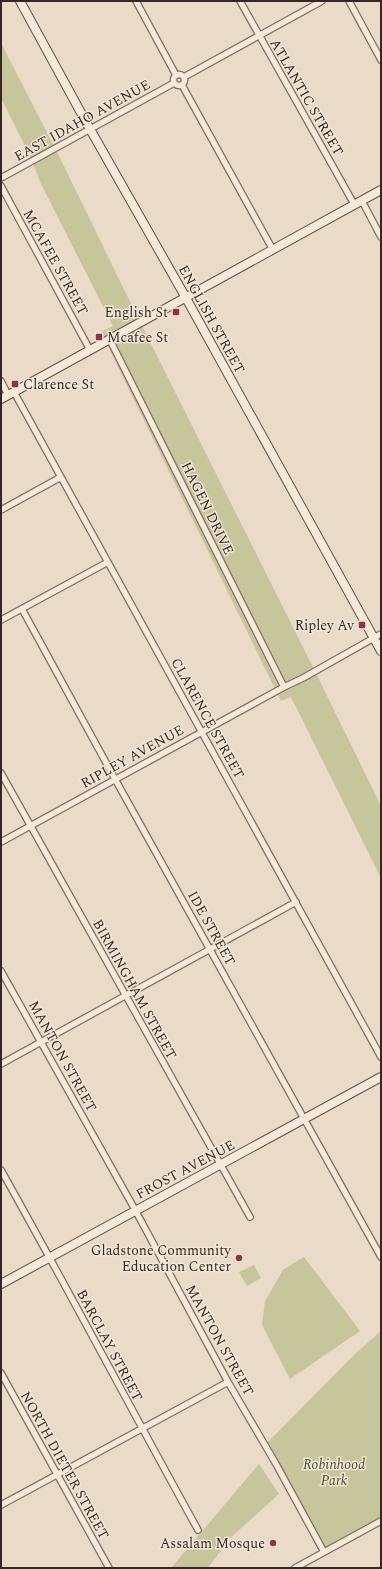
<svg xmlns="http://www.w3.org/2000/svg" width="382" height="1569" font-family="Spectral,serif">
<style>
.green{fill:#c7c59c}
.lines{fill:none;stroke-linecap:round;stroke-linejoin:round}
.street-casing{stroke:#846d5f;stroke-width:8}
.secondary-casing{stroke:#664e42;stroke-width:10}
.street{stroke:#f5e9da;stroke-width:5.5}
.secondary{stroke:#f5e9da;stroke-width:8}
.poi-dot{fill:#8c3543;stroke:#f2e6d6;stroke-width:1.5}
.labels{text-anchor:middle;stroke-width:3;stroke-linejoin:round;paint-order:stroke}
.street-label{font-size:14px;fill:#362821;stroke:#f2e6d6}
.poi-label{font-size:14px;fill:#362821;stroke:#f2e6d6;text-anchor:end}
.park-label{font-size:14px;font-style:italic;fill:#4c5029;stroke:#f2e6d6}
</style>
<rect width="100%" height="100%" fill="#eadac8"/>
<path class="green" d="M1 43 59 156 136 314 309 659 381 806V878L291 697 281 701 101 332 113 326 41 184 29 154 1 98Z
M304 1257 360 1331 290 1379 262 1325 265 1301 283 1270Z
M254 1265 261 1278 247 1286 239 1272Z
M381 1331V1521L324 1552 265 1445 355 1354Z
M259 1464 279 1494 230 1538 208 1568H171Z"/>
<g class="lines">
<defs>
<path id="street" d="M136 1 176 75
M240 1 354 204
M349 1 381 60
M173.5 80a5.5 5.5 0 1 1 11 0a5.5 5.5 0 1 1-11 0Z
M184 77 322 1
M182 85 273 250
M1 178 174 83
M1 186 90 350
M362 201 381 237
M110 340 284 687
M1 381 8 395
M14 392 381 1057
M1 510 61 477
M22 609 115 779 381 1257
M1 620 108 562
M1 773 250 1217
M1 842 284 687 303 678 381 634
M1 971 133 1206 228 1382 276 1464 324 1552
M1 1064 296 902
M1 1170C68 1289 132 1411 198 1530
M1 1373 109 1568
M1 1505 228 1382
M295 1568 381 1521"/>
<path id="secondary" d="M20 1 86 122 186 298 381 651
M1 399 381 190
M1 1284 381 1077"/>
</defs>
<use href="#street" class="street-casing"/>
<use href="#secondary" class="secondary-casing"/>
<use href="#street" class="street"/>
<use href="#secondary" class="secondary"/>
</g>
<g class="poi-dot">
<rect x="172" y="308" width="8" height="8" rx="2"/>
<rect x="95" y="333" width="8" height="8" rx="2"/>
<rect x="11" y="380" width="8" height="8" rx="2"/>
<rect x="358" y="621" width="8" height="8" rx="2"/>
<circle cx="239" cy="1258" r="4"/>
<circle cx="273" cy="1543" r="4"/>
</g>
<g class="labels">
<g class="street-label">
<text transform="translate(307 97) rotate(60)" y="5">ATLANTIC STREET</text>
<text transform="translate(82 120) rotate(-29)" y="5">EAST IDAHO AVENUE</text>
<text transform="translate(56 262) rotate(61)" y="5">MCAFEE STREET</text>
<text transform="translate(212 319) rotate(61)" y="5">ENGLISH STREET</text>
<text transform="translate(208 508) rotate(64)" y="5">HAGEN DRIVE</text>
<text transform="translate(208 718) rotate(61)" y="5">CLARENCE STREET</text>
<text transform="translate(132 756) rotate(-29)" y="5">RIPLEY AVENUE</text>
<text transform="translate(212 928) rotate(61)" y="5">IDE STREET</text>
<text transform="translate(135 989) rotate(61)" y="5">BIRMINGHAM STREET</text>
<text transform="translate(63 1056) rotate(61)" y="5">MANTON STREET</text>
<text transform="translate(185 1169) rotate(-28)" y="5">FROST AVENUE</text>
<text transform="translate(220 1340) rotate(61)" y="5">MANTON STREET</text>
<text transform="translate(110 1345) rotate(62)" y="5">BARCLAY STREET</text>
<text transform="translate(65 1465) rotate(61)" y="5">NORTH DIETER STREET</text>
</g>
<g class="poi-label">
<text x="168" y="317">English St</text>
<text x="107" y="342" text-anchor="start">Mcafee St</text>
<text x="23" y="389" text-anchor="start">Clarence St</text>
<text x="354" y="630">Ripley Av</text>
<text x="231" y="1255">Gladstone Community<tspan x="231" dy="16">Education Center</tspan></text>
<text x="265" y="1548">Assalam Mosque</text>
</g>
<g class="park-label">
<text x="334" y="1469">Robinhood<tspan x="334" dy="16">Park</tspan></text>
</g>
</g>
<rect width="382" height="1569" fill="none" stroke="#362821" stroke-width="4"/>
</svg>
